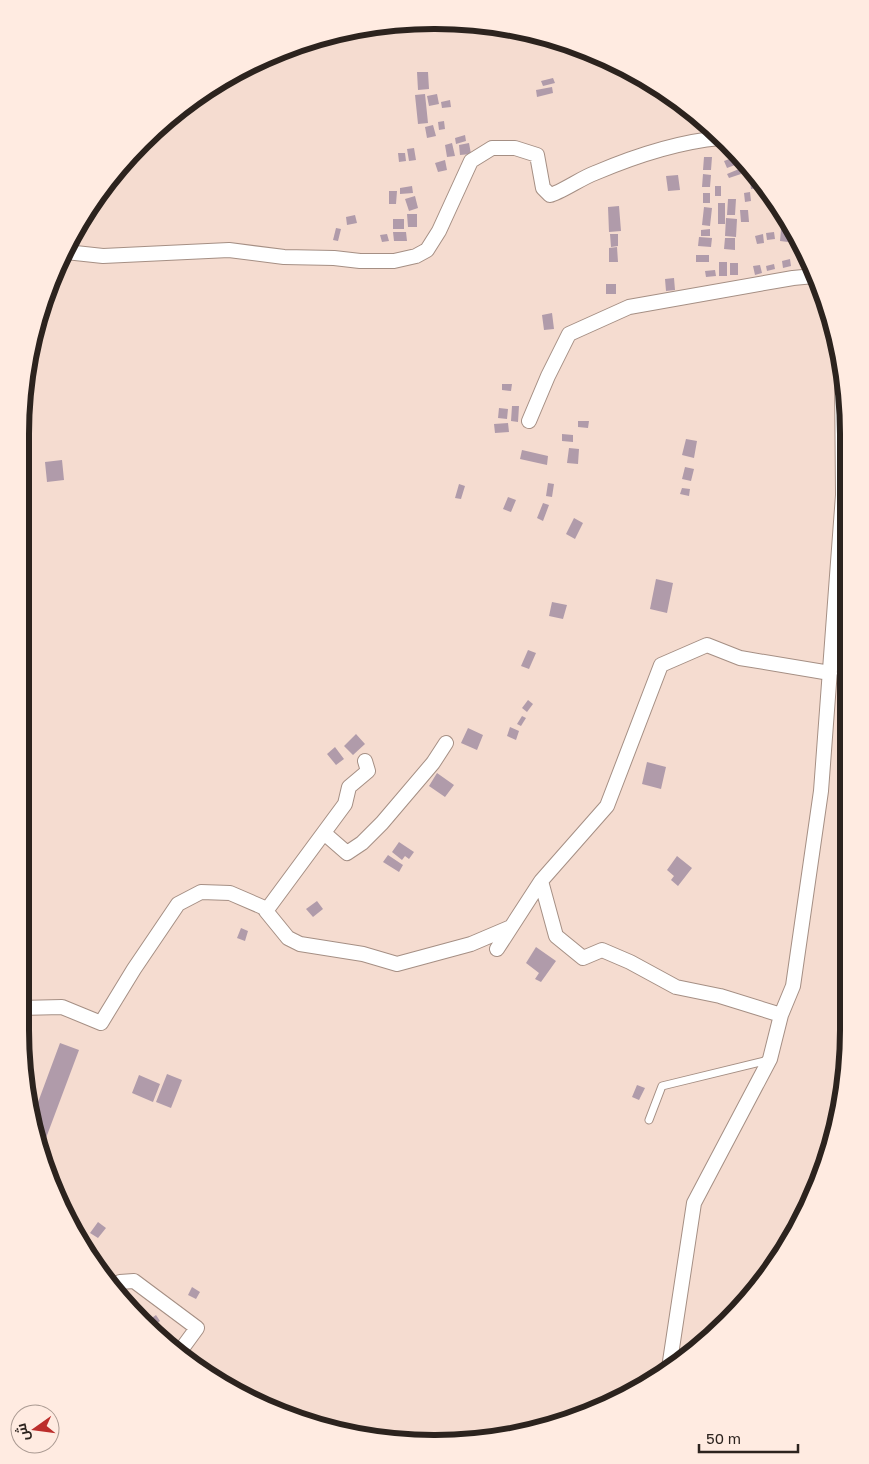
<svg xmlns="http://www.w3.org/2000/svg" width="869" height="1464" font-family="'Golos Text',Cairo,sans-serif">
<style>
.building{fill:#b09baa}
.lines{fill:none;stroke-linecap:round;stroke-linejoin:round}
.lane-casing{stroke:#a58f84;stroke-width:9}
.street-casing{stroke:#a58f84;stroke-width:16}
.lane{stroke:#fff;stroke-width:7}
.street{stroke:#fff;stroke-width:14}
.rim{fill:none;stroke:#2c231e;stroke-width:6}
</style>
<rect width="100%" height="100%" fill="#f5dcd0"/>
<path class="building" d="M417 72H428L429 89 418 90Z
M553 78 555 83 543 86 541 81Z
M552 87 553 93 537 97 536 90Z
M425 94 428 123 418 124 415 95Z
M437 94 439 104 429 106 427 96Z
M450 100 451 107 442 108 441 102Z
M444 121 445 129 439 130 438 122Z
M433 125 436 136 427 138 425 127Z
M465 135 466 141 456 144 455 138Z
M452 143 455 156 447 157 445 145Z
M469 143 471 154 460 155 459 145Z
M414 148 416 160 409 161 407 149Z
M398 153H405L406 161 399 162Z
M704 157H712L711 170H703Z
M732 158 735 165 727 168 724 161Z
M445 160 447 170 438 172 435 163Z
M739 169 741 174 729 178 727 174Z
M753 171 757 176 745 178 744 173Z
M703 174 711 175 710 187H702Z
M678 175 680 190 668 191 666 176Z
M750 181H759V188L751 189Z
M412 186 413 193 400 194V188Z
M715 186H721V196H715Z
M389 191H397L396 204H389Z
M750 192 751 201 745 202 744 193Z
M703 193H710V203H703Z
M415 196 418 208 409 211 405 199Z
M728 199H736L735 215H727Z
M718 203H725V224H718Z
M619 206 621 231 609 232 608 207Z
M704 207 712 208 710 226 702 225Z
M740 210H748L749 222H741Z
M407 214H417V227H408Z
M355 215 357 223 347 225 346 217Z
M726 218 737 219 736 237 725 236Z
M393 219H404V229H393Z
M336 228 341 229 338 241 333 240Z
M710 229V236H701V230Z
M781 229 788 230V242L780 241Z
M393 232H406L407 241H394Z
M774 232 775 239 767 240 766 233Z
M387 234 389 241 382 242 380 235Z
M610 234H618V246L611 247Z
M763 234 764 243 757 244 755 236Z
M699 237 712 238 711 247 698 246Z
M725 238H735V250L724 249Z
M617 247 618 262H609V248Z
M696 255H709V262H696Z
M790 259 791 266 783 268 782 261Z
M719 262H727V276H719Z
M730 263H738V275H730Z
M774 264 775 269 767 271 766 266Z
M760 265 762 273 755 275 753 266Z
M715 270 716 276 706 277 705 271Z
M674 278 675 290 666 291 665 279Z
M606 284H616V294H606Z
M552 313 554 329 544 330 542 315Z
M502 384H512L511 391 502 390Z
M512 406H519L518 422 511 421Z
M499 408 508 409 507 419 498 418Z
M578 421H589L588 428 578 427Z
M508 423 509 432 495 433 494 424Z
M562 434 573 435V442L562 441Z
M686 439 697 441 694 458 682 455Z
M569 448 579 449 578 464 567 463Z
M522 450 548 456 547 465 520 459Z
M62 460 64 480 47 482 45 462Z
M685 467 694 469 691 481 682 479Z
M548 483 554 484 552 497 546 496Z
M459 484 465 486 461 499 455 498Z
M682 488 690 489 689 496 680 494Z
M508 497 516 500 511 512 503 509Z
M543 503 549 505 543 521 537 518Z
M574 518 583 523 575 539 566 534Z
M656 579 673 583 667 613 650 609Z
M552 602 567 605 563 619 549 616Z
M528 650 536 653 529 669 521 666Z
M528 700 533 704 527 712 522 708Z
M522 716 526 718 521 726 517 724Z
M510 727 519 731 516 740 507 736Z
M468 728 483 735 477 750 461 743Z
M356 734 365 744 353 755 344 746Z
M335 747 344 759 336 765 327 754Z
M647 762 666 767 661 789 642 784Z
M437 773 454 785 445 797 429 786Z
M399 842 414 852 409 859 405 856 402 860 392 852Z
M388 855 403 865 399 872 383 862Z
M677 856 692 868 678 886 671 880 674 876 667 870Z
M317 901 323 909 313 917 306 909Z
M241 928 248 931 245 941 237 938Z
M536 947 556 961 541 982 535 979 539 973 526 963Z
M60 1043 79 1050 40 1154 34 1113Z
M167 1074 182 1080 171 1108 156 1102Z
M139 1075 160 1084 153 1102 132 1093Z
M637 1085 645 1088 639 1100 632 1097Z
M98 1222 106 1228 98 1238 90 1233Z
M192 1287 200 1292 196 1299 188 1295Z
M156 1315 160 1321 151 1327 146 1322Z
M172 1339 176 1345 172 1348 166 1342Z"/>
<g class="lines">
<defs>
<path id="lane" d="M649 1120 662 1086 769 1060"/>
<path id="street" d="M66 252 103 256 229 250 284 257 334 258 360 261H394L416 256 427 250 439 231 471 161 492 148H515L537 155 543 188 550 195C560 193 583 177 595 173 635 156 676 142 720 138
M529 421 548 376 569 334 629 307 793 278 814 276
M365 761 368 771 349 787 345 804 266 911 288 938 300 944 363 954 397 964 471 944 511 927
M324 833 347 853 362 843 382 823 433 763 446 743
M541 881 607 806 661 665 707 645 740 658 830 673
M497 949 541 881 556 936 583 958 602 950 630 962 676 987 720 996 781 1015
M20 1008 62 1007 101 1023 134 969 178 904 201 892 230 893 267 909
M113 1289 120 1282 134 1281 197 1328 178 1354
M669 1368 694 1203 770 1059 781 1015 793 986 821 791 843 495 842 373"/>
</defs>
<use href="#lane" class="lane-casing"/>
<use href="#street" class="street-casing"/>
<use href="#lane" class="lane"/>
<use href="#street" class="street"/>
</g>
<path d="M0 0H869V1464H0ZM434 29H435A405 405 0 0 1 840 434V1030A405 405 0 0 1 435 1435H434A405 405 0 0 1 29 1030V434A405 405 0 0 1 434 29Z" fill="#ffebe1" fill-rule="evenodd"/>
<path class="rim" d="M434 29H435A405 405 0 0 1 840 434V1030A405 405 0 0 1 435 1435H434A405 405 0 0 1 29 1030V434A405 405 0 0 1 434 29Z"/>
<g transform="translate(35 1429) rotate(256)"><circle r="24" fill="#ffebe1" stroke="#ab9b93"/>
<path d="M0-4L9 19L0 12L-9 19Z" fill="#bc2e2c"/>
<text y="-8" font-size="14" font-weight="bold" text-anchor="middle" fill="#2c231e">ش</text>
</g>
<path d="M699 1444v8h99v-8" fill="none" stroke="#2c231e" stroke-width="2.5"/>
<text x="706" y="1444" font-size="15" fill="#2c231e" stroke="#ffebe1" stroke-width="4" paint-order="stroke">50 m</text>
</svg>
